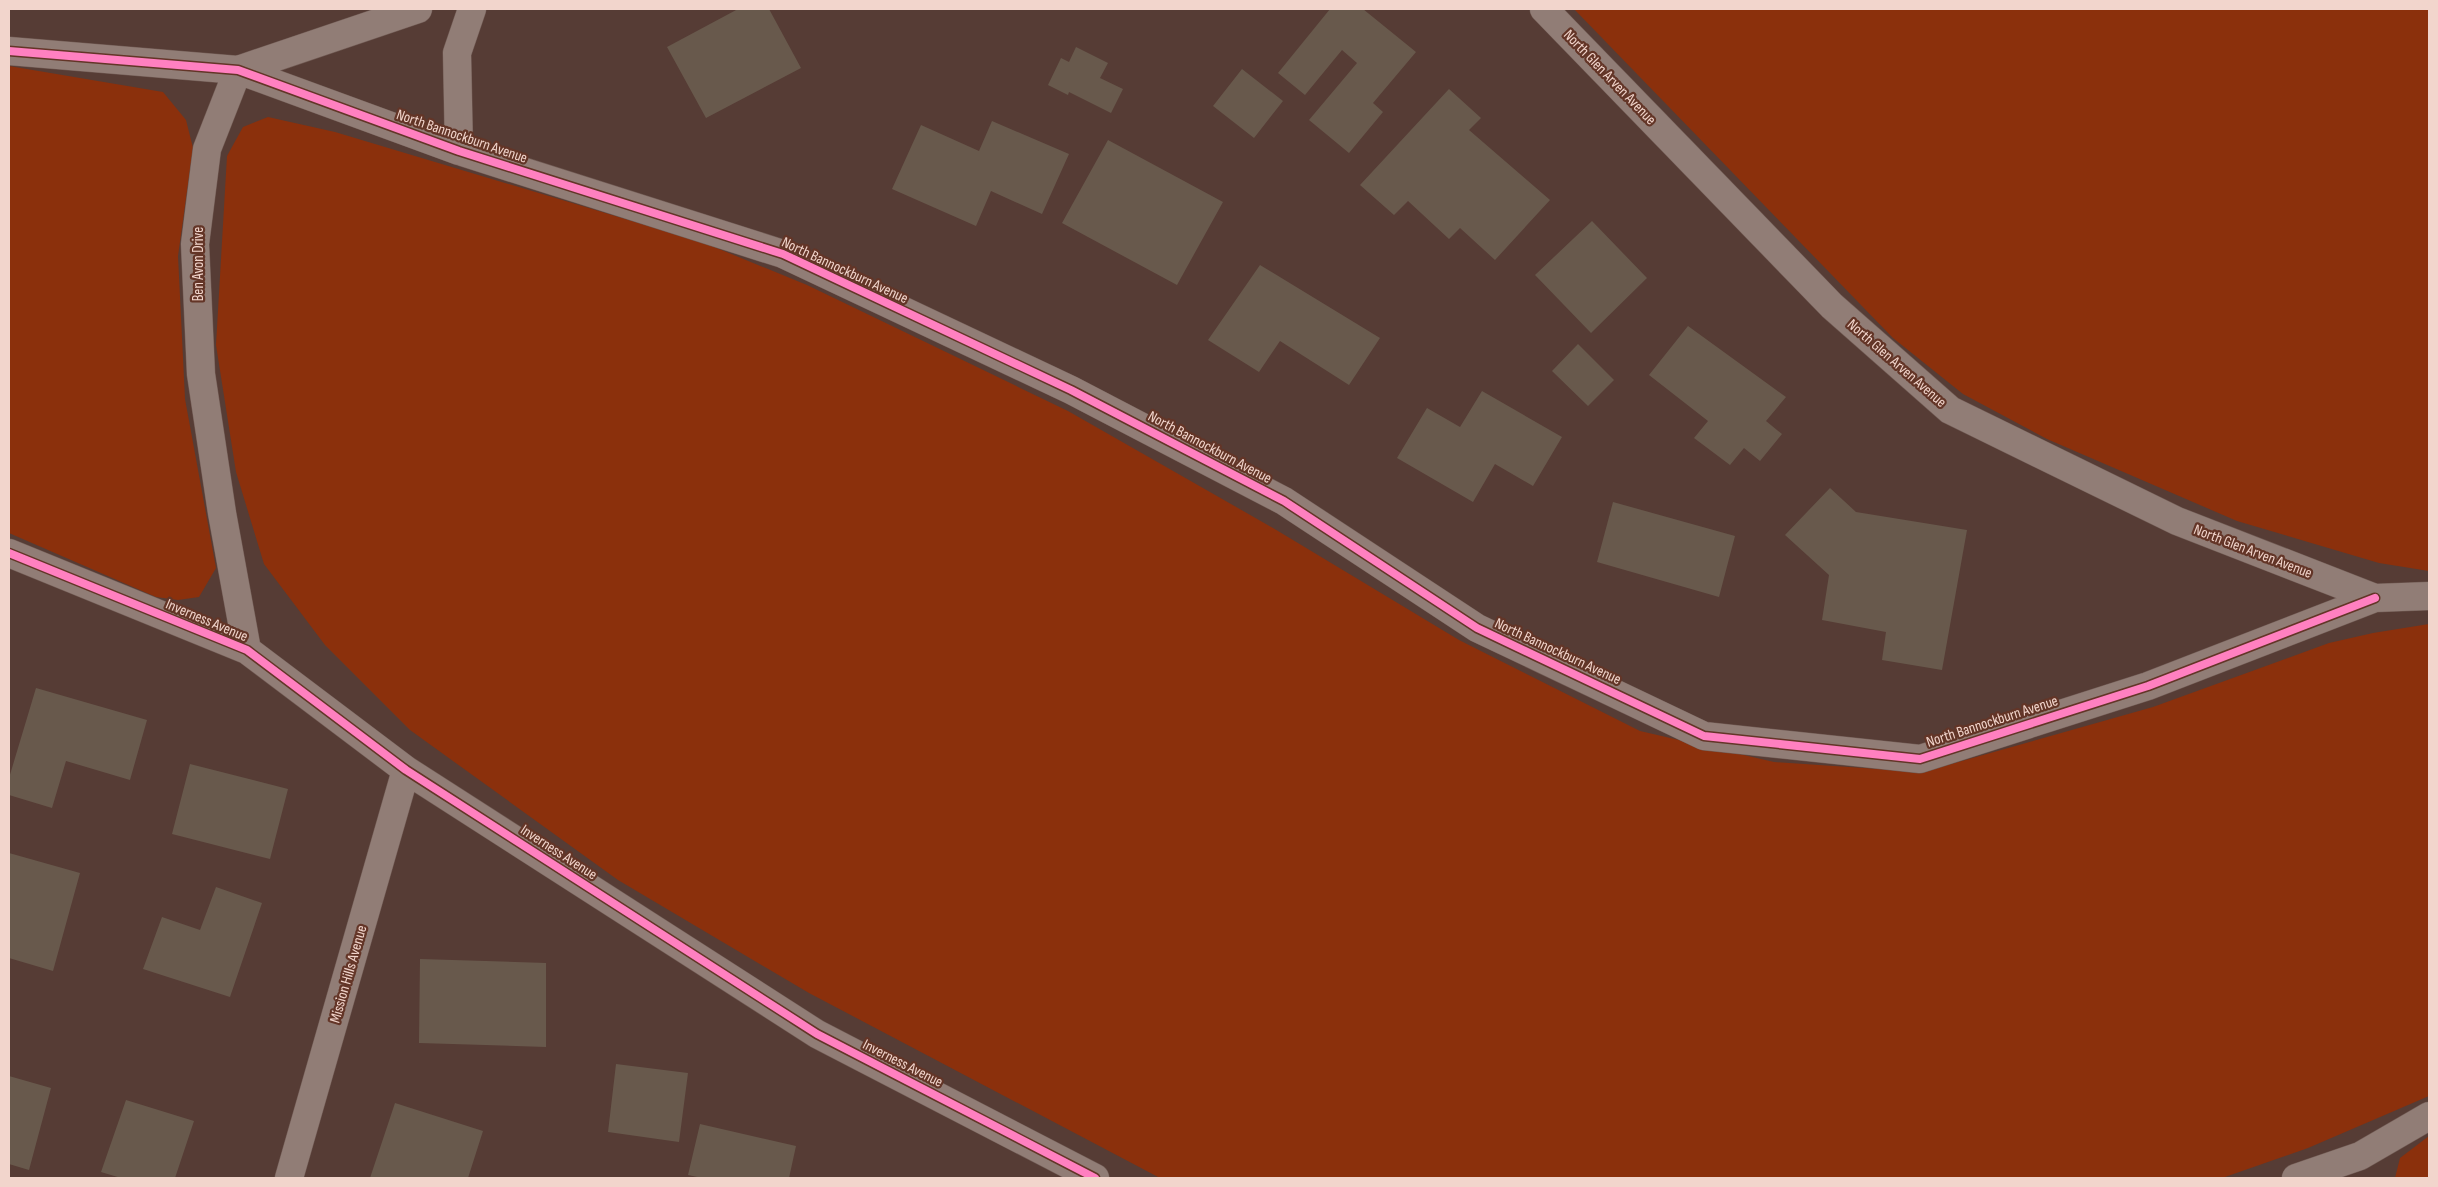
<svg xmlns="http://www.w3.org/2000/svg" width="2438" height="1187" font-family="'Sofia Sans Condensed',sans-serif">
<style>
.grass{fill:#8b300c}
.building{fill:#68594c}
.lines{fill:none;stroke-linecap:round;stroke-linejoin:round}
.minor-casing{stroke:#705a53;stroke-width:29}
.minor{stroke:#917d76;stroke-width:28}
.cycleway-casing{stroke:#633527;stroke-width:11}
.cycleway{stroke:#ff80c0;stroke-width:8}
.labels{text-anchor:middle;stroke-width:4.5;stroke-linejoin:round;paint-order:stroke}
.street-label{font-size:15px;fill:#f2d5cc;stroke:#633527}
</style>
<rect width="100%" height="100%" fill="#563c35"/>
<path class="grass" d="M1574 9H2429V571L2379 563 2237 521 2047 439 1963 394 1893 338Z
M9 66 163 92 186 120 193 148 178 256 185 399 216 568 199 597 178 600 156 597 9 533Z
M268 117 335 132 702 242 807 285 1068 411 1273 528 1459 640 1640 731 1774 762 1923 772 2153 707 2329 643 2373 633 2429 624V1096L2308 1148 2222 1178H1160L809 993 618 880 410 730 325 645 264 564 236 472 216 345 227 156 243 127Z
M2429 1136V1178H2395L2400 1158Z"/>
<path class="building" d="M738 9H769L801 68 706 118 667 47Z
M1330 9H1363L1416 52 1373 103 1383 112 1349 153 1309 120 1357 63 1342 50 1305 95 1278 73Z
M1076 47 1108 63 1100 78 1123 89 1111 113 1069 92 1068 95 1048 85 1061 58 1069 62Z
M1242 69 1283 101 1254 138 1213 106Z
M1449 89 1481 118 1469 130 1550 200 1495 260 1460 228 1449 239 1408 201 1394 215 1360 185Z
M992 121 1069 154 1042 214 991 191 976 226 892 189 921 125 979 151Z
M1108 140 1223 202 1177 285 1062 223Z
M1592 221 1647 278 1591 333 1535 275Z
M1260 265 1380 338 1349 385 1280 341 1259 372 1208 340Z
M1688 326 1786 397 1766 421 1782 434 1760 461 1744 448 1730 465 1694 438 1708 421 1649 375Z
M1578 344 1614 380 1588 406 1552 371Z
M1482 391 1562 437 1533 486 1495 464 1473 502 1397 458 1427 408 1460 427Z
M1830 488 1856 512 1967 530 1942 670 1882 660 1886 632 1822 620 1829 575 1785 535Z
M1613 502 1735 536 1719 597 1597 562Z
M36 688 147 720 130 780 66 761 52 808 9 795V778Z
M190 764 288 789 270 859 172 834Z
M9 853 80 873 53 971 9 958Z
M216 887 262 903 230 997 143 969 162 917 200 930Z
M420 959 546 963V1047L419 1043Z
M616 1064 688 1073 679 1142 608 1132Z
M9 1076 51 1088 29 1170 9 1164Z
M126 1100 194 1121 175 1178H121L101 1172Z
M395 1103 483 1131 468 1178H370Z
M700 1124 796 1146 789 1178H702L688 1175Z"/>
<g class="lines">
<defs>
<path id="minor" d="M1544 9 1832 306 1950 410 2177 521 2375 598 2429 596
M9 51 238 70 459 151 783 254 1071 390 1284 501 1477 628 1704 736 1920 759 2148 686 2375 598
M459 151 457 53 472 9
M9 553 247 650 406 770 817 1034 1095 1178
M247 650 222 513 201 374 195 244 207 149 238 70 418 9
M289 1178 406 770
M2296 1178 2360 1156 2429 1116"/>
</defs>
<use href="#minor" class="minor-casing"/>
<use href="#minor" class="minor"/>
<defs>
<path id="cycleway" d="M9 51 238 70 459 151 783 254 1071 390 1284 501 1477 628 1704 736 1920 759 2148 686 2375 598
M9 553 247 650 406 770 817 1034 1095 1178"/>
</defs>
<use href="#cycleway" class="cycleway-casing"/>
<use href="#cycleway" class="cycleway"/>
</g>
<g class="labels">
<g class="street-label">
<text transform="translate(1610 77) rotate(46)" y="5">North Glen Arven Avenue</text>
<text transform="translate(462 136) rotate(19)" y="5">North Bannockburn Avenue</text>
<text transform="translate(198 264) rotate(-90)" y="5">Ben Avon Drive</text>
<text transform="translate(845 270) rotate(25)" y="5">North Bannockburn Avenue</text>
<text transform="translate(1897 363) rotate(41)" y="5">North Glen Arven Avenue</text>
<text transform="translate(1210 447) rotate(28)" y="5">North Bannockburn Avenue</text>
<text transform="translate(2253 551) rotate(21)" y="5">North Glen Arven Avenue</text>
<text transform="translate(207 620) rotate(23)" y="5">Inverness Avenue</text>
<text transform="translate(1558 651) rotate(25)" y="5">North Bannockburn Avenue</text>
<text transform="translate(1992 721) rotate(-18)" y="5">North Bannockburn Avenue</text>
<text transform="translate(559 852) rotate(33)" y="5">Inverness Avenue</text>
<text transform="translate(348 974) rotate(-74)" y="5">Mission Hills Avenue</text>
<text transform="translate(903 1063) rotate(27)" y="5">Inverness Avenue</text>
</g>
</g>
<rect width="2438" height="1187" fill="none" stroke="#f2d5cc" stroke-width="20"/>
</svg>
